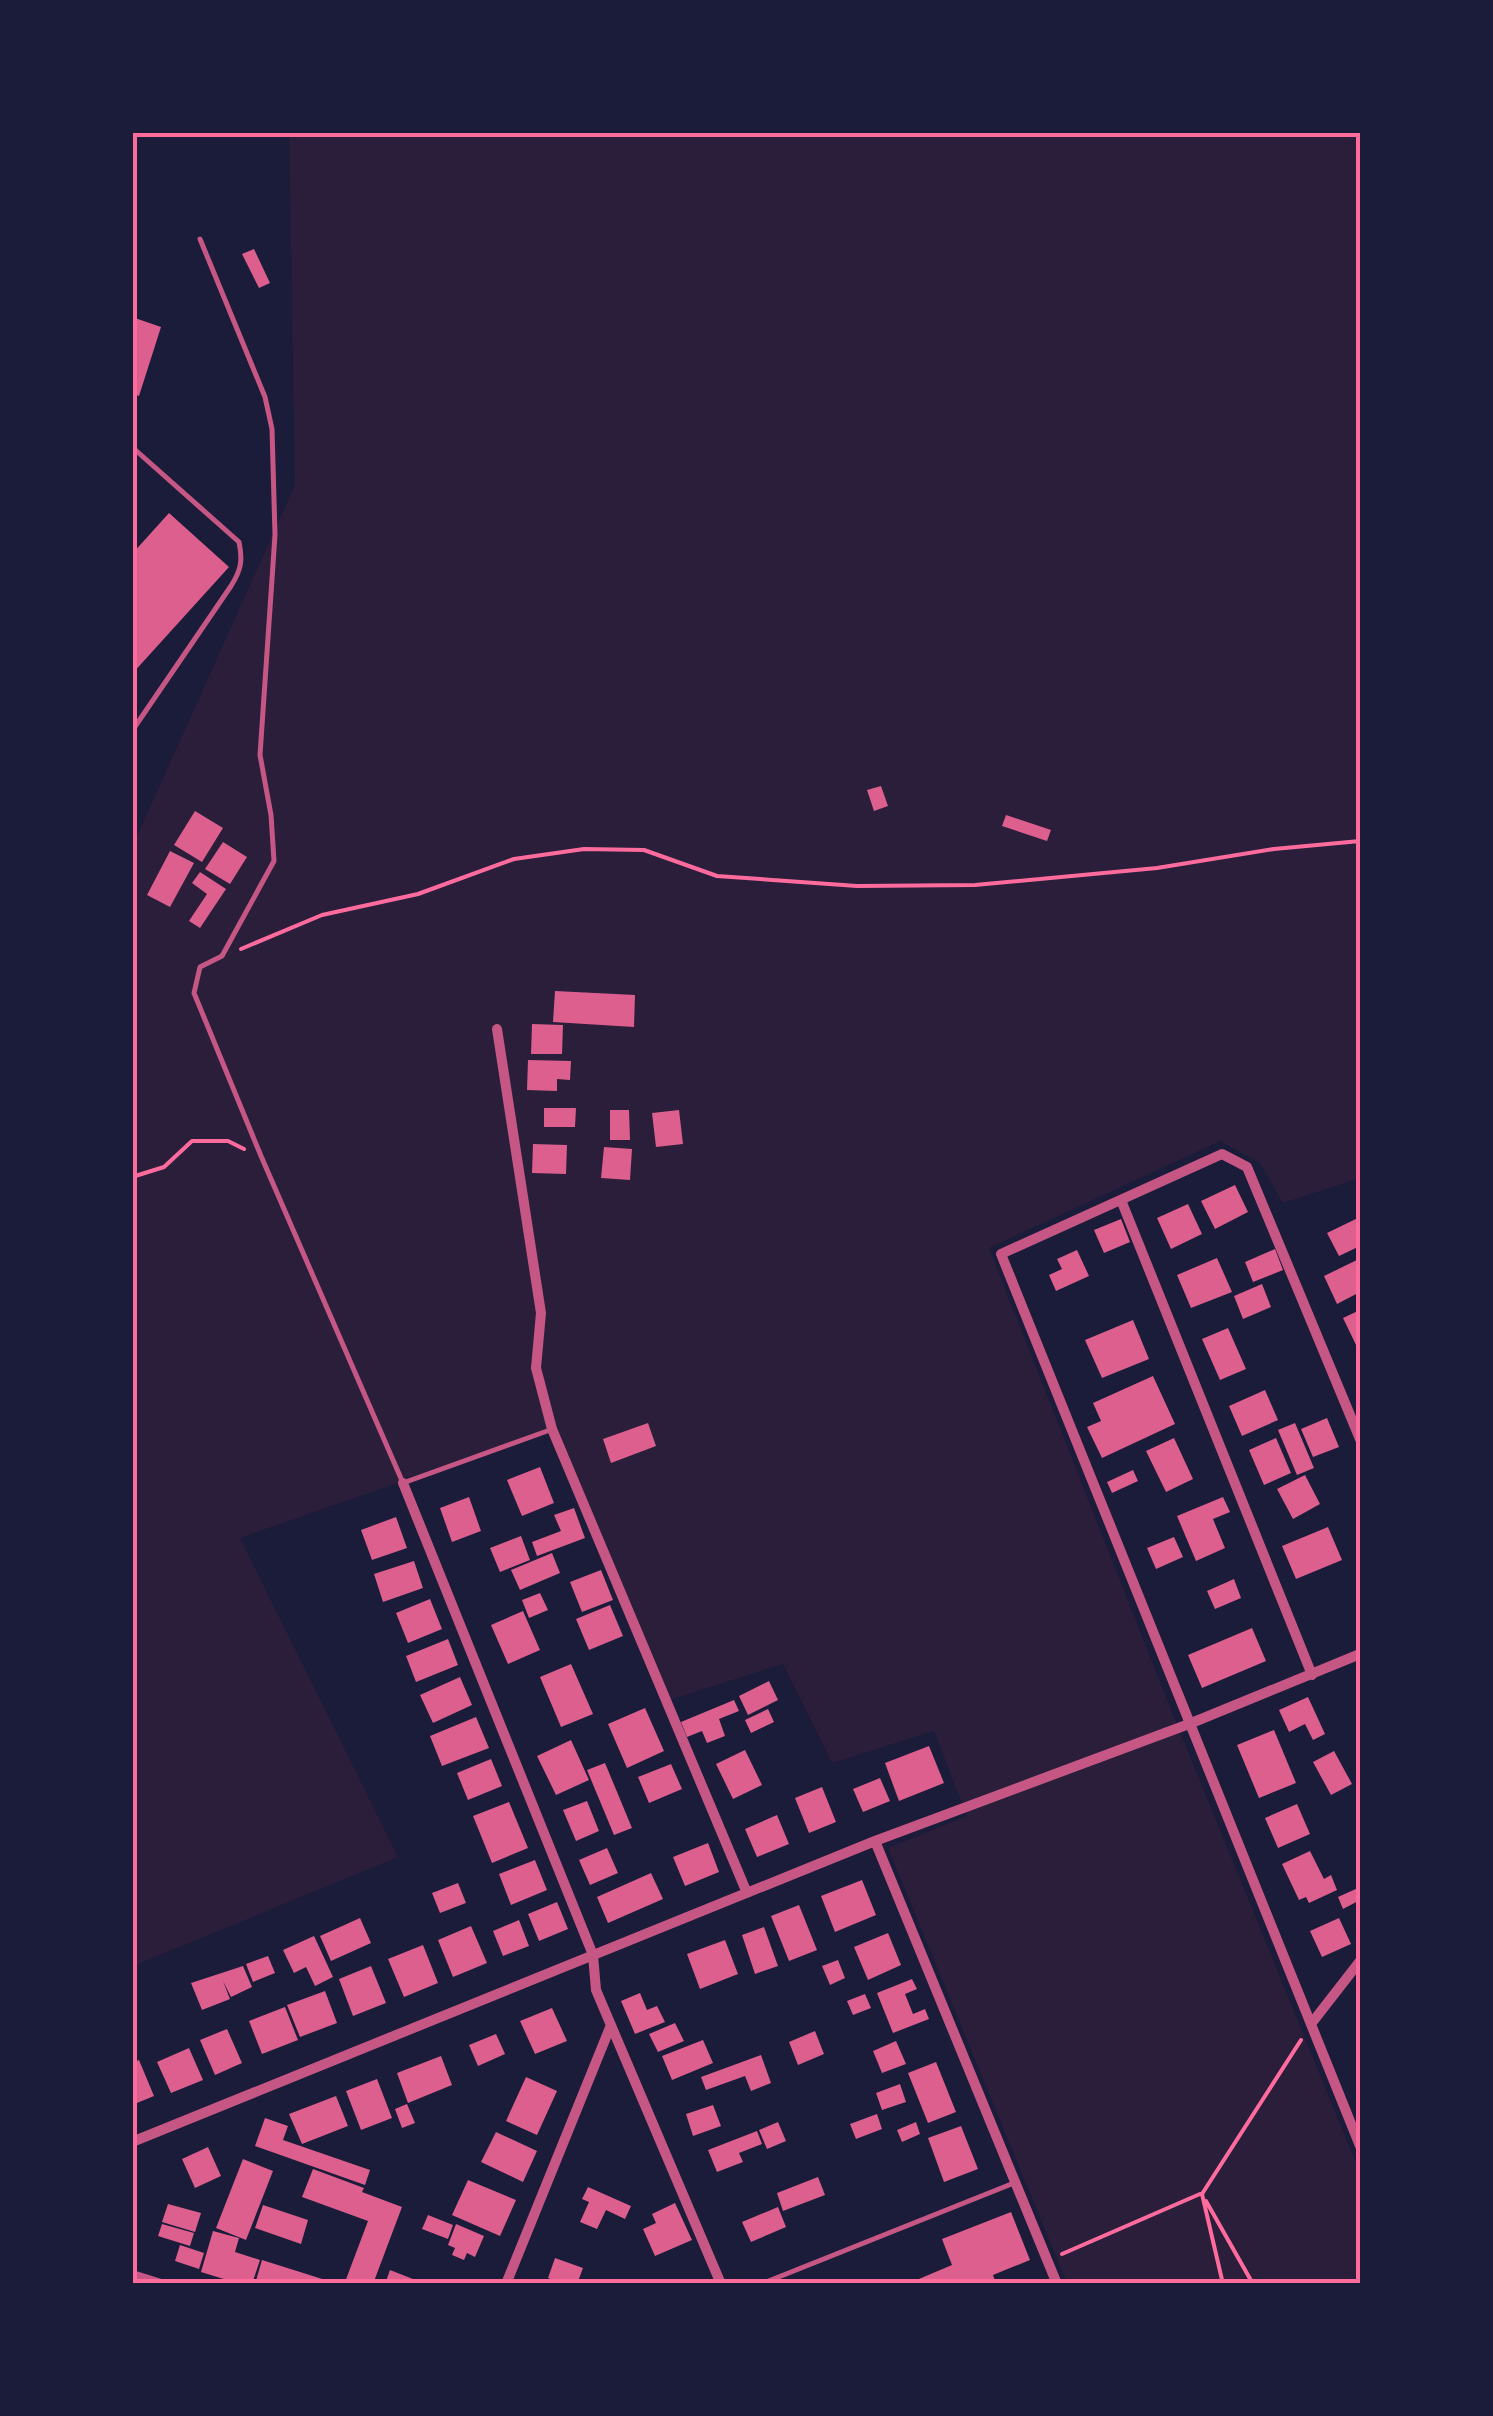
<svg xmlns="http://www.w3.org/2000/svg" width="1493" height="2416" font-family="Roboto,sans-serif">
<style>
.green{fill:#2a1e3b}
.building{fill:#dd5f8e}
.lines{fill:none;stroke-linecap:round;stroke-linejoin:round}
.path{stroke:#ff6b9d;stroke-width:4}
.service{stroke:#c65784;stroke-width:5}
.minor{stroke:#c65784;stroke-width:10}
.neatline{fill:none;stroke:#ff6b9d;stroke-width:4}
</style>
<rect width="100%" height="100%" fill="#1b1b3a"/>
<path class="green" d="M289 133H1360V1178L1283 1203 1260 1163 1220 1141 989 1248 1171 1710 1360 2173V2283H1067L888 1848 967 1816 934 1731 832 1763 783 1664 666 1701 552 1429 240 1538 398 1857 133 1966V845L295 485Z"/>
<path class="building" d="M254 249 270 283 259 288 242 254Z
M132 317 161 327 139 396 132 394Z
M169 513 229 567 132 674V554Z
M881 786 888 806 874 811 867 790Z
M195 811 223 828 202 862 174 845Z
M1006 815 1051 830 1047 841 1002 826Z
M223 842 247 857 230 884 205 869Z
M170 851 194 863 170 907 147 895Z
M200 872 226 889 200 928 189 921 207 894 192 883Z
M555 991 635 995 634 1027 553 1022Z
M532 1024 563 1025 562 1054H531Z
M528 1060 571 1061 570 1080 557 1079V1091L527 1090Z
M544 1108H576L575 1127H544Z
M610 1110H629L630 1140H610Z
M679 1110 683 1144 656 1147 652 1113Z
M533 1144 567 1145 566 1174 532 1173Z
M604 1147 632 1149 630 1180 601 1178Z
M1235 1185 1248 1212 1215 1229 1201 1201Z
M1188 1204 1202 1234 1171 1249 1157 1218Z
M1360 1217V1246L1339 1256 1327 1233Z
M1121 1219 1130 1242 1104 1253 1094 1230Z
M1275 1249 1283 1270 1253 1282 1245 1262Z
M1077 1250 1089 1276 1056 1291 1049 1275 1062 1269 1057 1259Z
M1217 1258 1232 1292 1191 1308 1177 1275Z
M1359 1259 1360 1292 1337 1304 1324 1276Z
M1262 1284 1271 1307 1243 1319 1234 1296Z
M1360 1310V1346L1357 1347 1343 1318Z
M1133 1320 1149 1359 1102 1378 1085 1340Z
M1228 1328 1246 1369 1220 1380 1202 1339Z
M1153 1376 1175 1424 1102 1458 1087 1427 1101 1421 1093 1403Z
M1265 1390 1278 1420 1242 1436 1229 1406Z
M1327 1418 1339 1447 1313 1457 1301 1429Z
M648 1423 656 1446 611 1463 603 1439Z
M1295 1423 1314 1468 1297 1475 1278 1430Z
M1174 1438 1193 1479 1166 1492 1146 1451Z
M1276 1438 1291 1473 1264 1485 1249 1450Z
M540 1467 554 1503 522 1516 507 1480Z
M1133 1470 1138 1481 1112 1493 1107 1482Z
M1305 1475 1320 1504 1293 1519 1277 1489Z
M469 1497 481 1531 452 1542 440 1508Z
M1223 1497 1230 1512 1213 1519 1225 1548 1196 1561 1177 1516Z
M574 1508 585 1538 537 1556 532 1542 561 1531 554 1515Z
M396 1517 407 1548 372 1560 361 1530Z
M1328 1527 1342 1560 1296 1579 1282 1546Z
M521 1536 530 1560 500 1572 490 1548Z
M1174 1537 1183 1557 1156 1569 1147 1548Z
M552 1553 560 1573 520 1590 511 1570Z
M414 1561 423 1588 383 1602 374 1574Z
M601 1570 613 1600 582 1612 570 1582Z
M1234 1579 1241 1598 1215 1609 1207 1591Z
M540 1593 548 1610 529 1618 522 1600Z
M430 1599 442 1629 408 1643 396 1613Z
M610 1605 623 1636 589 1650 576 1619Z
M523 1611 540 1650 508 1664 491 1625Z
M1252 1628 1266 1661 1202 1688 1188 1655Z
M448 1639 458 1665 416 1682 406 1656Z
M571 1664 593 1714 561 1727 540 1677Z
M460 1677 472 1705 433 1723 420 1695Z
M769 1681 778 1700 748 1715 739 1696Z
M1308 1697 1325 1734 1313 1740 1305 1724 1289 1732 1279 1710Z
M734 1700 739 1711 719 1719 725 1736 707 1743 702 1731 687 1737 681 1722Z
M645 1708 664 1751 627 1768 608 1724Z
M768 1709 774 1722 751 1733 745 1720Z
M476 1717 489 1748 442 1766 430 1736Z
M1274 1730 1296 1783 1259 1798 1237 1745Z
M571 1740 589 1780 556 1795 537 1756Z
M929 1746 944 1783 899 1801 885 1763Z
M745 1750 762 1785 733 1799 716 1764Z
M1334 1751 1352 1784 1331 1795 1313 1762Z
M491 1759 502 1786 468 1800 457 1773Z
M605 1763 632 1828 614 1835 587 1770Z
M671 1764 682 1789 649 1803 638 1777Z
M880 1778 890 1801 863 1812 853 1789Z
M822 1787 836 1822 809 1833 795 1798Z
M587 1801 599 1831 576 1841 563 1810Z
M509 1802 528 1848 492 1863 473 1816Z
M1297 1804 1310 1834 1278 1848 1265 1818Z
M777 1815 789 1844 757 1857 745 1829Z
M708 1843 719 1872 685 1886 673 1857Z
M607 1848 618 1873 590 1885 579 1860Z
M1310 1851 1324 1879 1331 1875 1337 1890 1309 1903 1306 1897 1299 1900 1282 1864Z
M535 1860 547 1890 511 1905 499 1874Z
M651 1873 663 1899 608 1923 597 1897Z
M862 1880 876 1915 835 1932 821 1896Z
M458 1883 466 1903 440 1913 432 1893Z
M1358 1888 1360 1900 1343 1909 1338 1897Z
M557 1902 568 1929 539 1941 528 1914Z
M799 1905 817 1950 789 1961 771 1916Z
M360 1918 371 1943 331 1961 320 1936Z
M1339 1918 1351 1944 1322 1957 1310 1931Z
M519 1920 529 1946 503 1956 493 1931Z
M471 1926 487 1963 453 1977 438 1940Z
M764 1927 778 1966 755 1974 742 1935Z
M888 1933 901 1965 868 1980 854 1947Z
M314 1936 333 1977 315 1986 306 1967 294 1973 283 1950Z
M725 1940 738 1974 700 1989 687 1954Z
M423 1945 438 1983 404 1997 388 1959Z
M268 1956 275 1973 253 1982 246 1964Z
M838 1960 845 1978 830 1985 822 1966Z
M243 1966 252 1987 231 1997 223 1981 230 1999 202 2010 191 1983Z
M371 1966 386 2003 353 2016 339 1979Z
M912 1979 917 1989 905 1994 913 2014 925 2009 929 2019 893 2033 877 1993Z
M325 1991 337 2023 300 2037 287 2005Z
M640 1993 647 2010 657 2006 665 2022 635 2034 621 2001Z
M865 1994 871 2008 853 2015 847 2001Z
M285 2007 298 2040 262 2054 249 2021Z
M552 2008 567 2041 535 2054 520 2021Z
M675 2023 684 2041 658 2052 649 2034Z
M227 2029 242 2063 215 2075 200 2040Z
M815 2031 824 2054 798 2065 789 2042Z
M496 2034 505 2054 478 2066 469 2045Z
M703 2040 713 2063 672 2080 662 2056Z
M896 2041 906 2064 882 2073 873 2051Z
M189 2048 203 2080 171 2093 157 2062Z
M761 2055 771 2083 751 2091 745 2076 706 2090 701 2077Z
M441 2056 452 2085 408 2103 397 2073Z
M139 2060 154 2096 132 2105V2063Z
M936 2062 956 2112 928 2123 908 2073Z
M526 2077 557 2091 537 2135 506 2121Z
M377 2079 392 2118 361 2130 346 2091Z
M900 2084 906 2102 882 2110 876 2093Z
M336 2096 348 2126 302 2144 289 2114Z
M407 2104 415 2123 402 2128 395 2109Z
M713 2105 721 2126 693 2136 686 2114Z
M877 2114 882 2129 856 2139 850 2124Z
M265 2118 288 2126 283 2140 370 2170 365 2185 255 2146Z
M778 2122 786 2141 767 2149 759 2130Z
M916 2122 920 2134 902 2142 897 2130Z
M961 2126 978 2169 944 2182 928 2138Z
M757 2131 762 2144 739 2153 743 2162 717 2172 708 2150Z
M496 2132 537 2151 523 2182 481 2162Z
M208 2147 221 2176 195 2188 182 2159Z
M243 2159 273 2171 246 2240 216 2228Z
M313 2169 364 2188 362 2192 402 2207 373 2284 345 2282 368 2221 302 2197Z
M818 2177 825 2195 783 2211 777 2193Z
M468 2180 516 2200 500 2236 452 2215Z
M588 2187 631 2206 625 2219 606 2210 597 2229 580 2222 589 2202 582 2199Z
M675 2203 692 2240 655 2256 643 2229 656 2223 652 2214Z
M168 2204 201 2213 195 2232 162 2222Z
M263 2205 308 2220 301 2244 255 2228Z
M778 2207 786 2227 751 2242 742 2222Z
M1011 2212 1030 2260 993 2275 996 2284H907L952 2265 942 2239Z
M428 2215 453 2225 448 2239 422 2229Z
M162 2224 194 2233 190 2246 158 2236Z
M456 2224 484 2236 475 2257 467 2253 464 2260 452 2255 455 2248 448 2245Z
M213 2231 239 2238 235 2252 260 2260 252 2284H240L201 2272Z
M180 2245 204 2253 199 2269 175 2261Z
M555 2258 583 2268 577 2284H563L548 2278Z
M262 2260 335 2283V2284H255Z
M390 2270 423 2283V2284H385Z"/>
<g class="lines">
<path class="path" d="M241 949 322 915 418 894 514 859 584 849 644 850 717 876 857 886 975 885 1157 868 1274 849 1360 841
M132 1177 164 1167 192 1141H228L244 1149
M1206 2201 1253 2284
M1062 2254 1200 2194
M1223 2284 1202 2194 1301 2040"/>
<path class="service" d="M200 239 265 397 272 429 275 535 260 755 271 815 274 861 222 956 200 967 194 993 261 1156 403 1483 550 1430
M132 447 239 542C243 561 241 570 231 586L132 731
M761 2284 1014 2183"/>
<path class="minor" d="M497 1029 541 1313 536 1368 552 1429 747 1893
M1121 1200 1312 1675
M1360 1439 1247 1167 1222 1154 1001 1254 1360 2146
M403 1483 593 1955 596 1990 721 2284
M875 1841 1057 2284
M1311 2024 1360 1961
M132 2142 875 1841 1189 1724 1360 1654
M132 2275 161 2284
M506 2284 611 2025"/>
</g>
<rect width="1493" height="2416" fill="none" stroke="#1b1b3a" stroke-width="270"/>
<rect x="135" y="135" width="1223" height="2146" class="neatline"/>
</svg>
